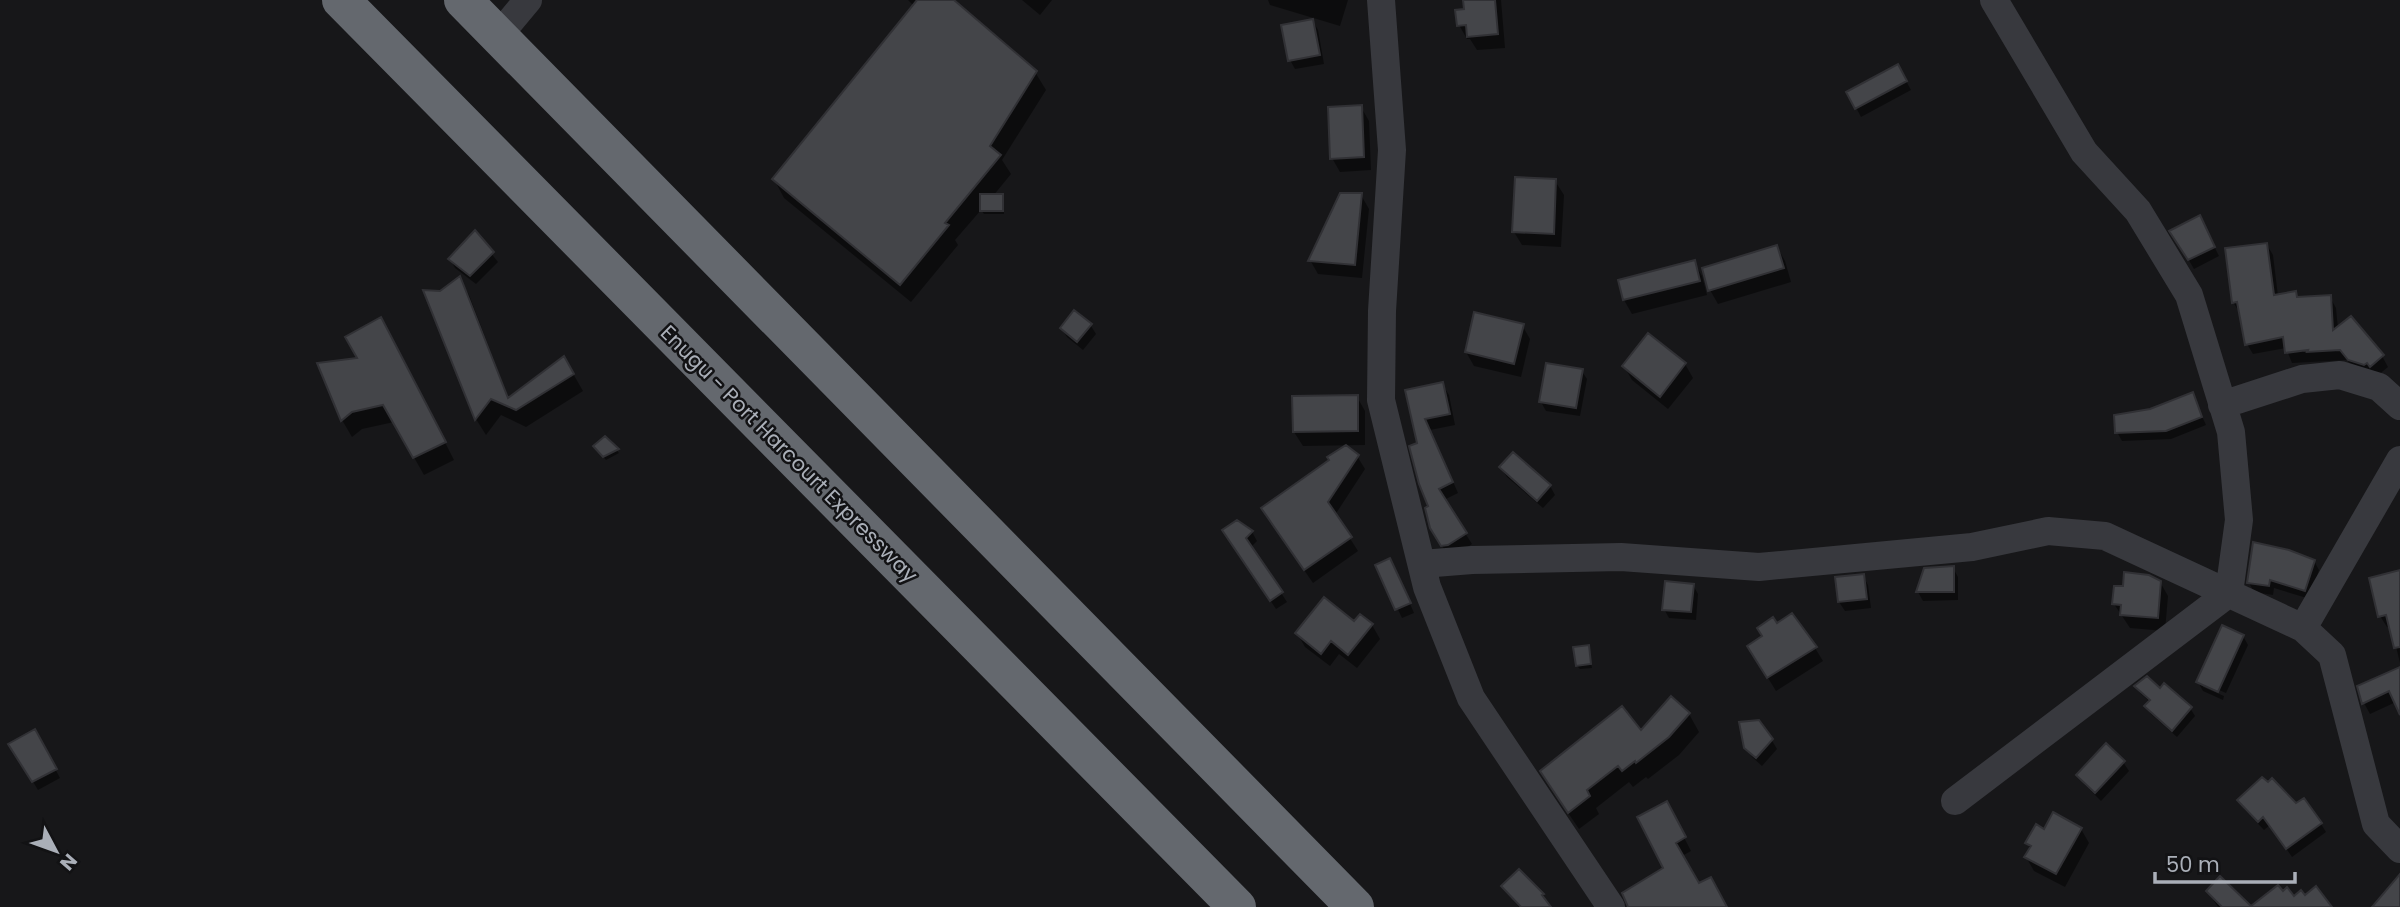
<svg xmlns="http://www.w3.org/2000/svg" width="2400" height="907" font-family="Poppins,sans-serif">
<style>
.shadow{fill:#0007}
.building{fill:#444549;stroke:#313135;stroke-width:2}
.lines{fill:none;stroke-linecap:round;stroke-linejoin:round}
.minor{stroke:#38393e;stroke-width:28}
.highway{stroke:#64686e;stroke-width:38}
.labels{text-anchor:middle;stroke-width:5;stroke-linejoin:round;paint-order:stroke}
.street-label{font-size:21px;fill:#aaafb8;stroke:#121214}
</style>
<rect width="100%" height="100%" fill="#171719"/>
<path class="shadow" d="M908 0H951L1035 72 1046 90 1002 160 1011 174 993 196H1002L1004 200V214H984L981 210 955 240 958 245 911 302 784 198 774 179 914 6Z
M1022 0H1052L1040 15Z
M1268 0H1348L1340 26 1270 5Z
M1465 0H1501L1505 48 1477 50 1470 39H1467L1459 25 1466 11Z
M1313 21 1318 30 1324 64 1295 69 1290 60Z
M1898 66 1911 90 1861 117 1848 92Z
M1361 107 1369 121 1371 170 1340 172 1332 158Z
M1555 181 1564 195 1561 247 1522 245 1514 232Z
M1361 195 1369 209 1362 278 1318 274 1310 260Z
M2204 226 2219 256 2194 269 2172 231Z
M475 233 498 262 476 284 455 268 450 259Z
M2267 245 2273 255 2278 296 2295 293 2299 299 2330 297 2336 308 2338 329 2382 356 2388 367 2377 376 2356 370 2347 360 2292 363 2286 348 2253 354 2247 344 2240 313 2233 302Z
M1777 247 1785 261 1791 282 1718 304 1710 290Z
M1694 262 1702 276 1707 295 1632 314 1624 300 1620 281Z
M459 279 469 295 509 399 564 358 583 391 526 427 501 415 486 435 476 419 426 292 441 293Z
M1522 325 1530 339 1521 377 1474 366 1466 352Z
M1091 326 1096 334 1083 350 1067 337 1062 328Z
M391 336 454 460 424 475 394 422 362 429 352 437 342 420 320 365 360 360Z
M1685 364 1693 378 1668 409 1632 380 1624 366Z
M1581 370 1587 379 1580 416 1546 411 1541 402Z
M1442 384 1449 395 1455 425 1430 430 1458 493 1444 500 1472 544 1455 556H1449L1438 540 1407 392Z
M2192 394 2206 425 2171 439 2122 441 2117 432 2151 410Z
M1357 397 1365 411V445L1303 446 1294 432Z
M605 438 619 453 606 460 597 450Z
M1357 456 1365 469 1335 515 1358 551 1313 583 1271 522Z
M1501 468 1550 486 1555 495 1543 508 1507 477Z
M1237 522 1252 532 1257 541 1251 547 1287 602 1276 609 1229 539Z
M2314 561 2319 570 2310 599 2274 588 2273 595 2254 592 2249 583Z
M1377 566 1395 569 1414 613 1402 618Z
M1953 568 1958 577V600L1923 601 1918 592 1925 570Z
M2400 571V663L2391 626 2387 627 2380 616Z
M1863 576 1868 585 1871 608 1845 611 1839 602Z
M2160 582 2168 596 2165 631 2130 628 2114 604Z
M1693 585 1698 594 1696 620 1669 618 1664 609Z
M1361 616 1372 625 1380 639 1357 668 1339 654 1330 666 1305 647 1297 633 1355 624Z
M1776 625 1815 648 1823 661 1776 691 1757 660Z
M2243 636 2248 645 2226 693 2203 683V687L2224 696 2223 700 2203 691 2198 682Z
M1588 647 1592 668 1580 669 1577 666Z
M2400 669V711L2396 702 2370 714 2364 703Z
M2136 687 2160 690 2190 708 2195 716 2177 737 2151 714 2146 706 2150 702 2141 694Z
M1671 699 1689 714 1699 732 1679 755 1648 779 1646 777 1633 787 1629 782 1596 808 1599 814 1579 829 1552 789 1641 733Z
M35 731 60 778 38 790 11 745Z
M1771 739 1777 749 1762 766 1752 757 1746 747Z
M2123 762 2129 771 2101 801 2084 784 2078 775Z
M2240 801 2296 806 2321 824 2326 832 2292 857 2270 825 2264 830 2245 810Z
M1673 816 1691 851 1682 856 1699 885 1726 907H1630L1666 869Z
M2081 829 2089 843 2065 887 2034 871 2026 857 2031 849 2027 843 2044 831Z
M1503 886 1542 895 1549 907H1519Z
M2208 892 2249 907H2218Z"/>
<path class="building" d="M917 0H954L1037 71 990 146 1001 155 945 223 949 225 900 285 772 179Z
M1463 0H1495L1498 34 1467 37 1466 25 1457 26 1455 10 1464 9Z
M1313 19 1320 55 1288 61 1281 25Z
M1898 64 1907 81 1855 109 1846 92Z
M1362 105 1364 157 1330 159 1328 107Z
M1515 177 1556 179 1554 234 1512 232Z
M1340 193H1362L1355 265 1308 261Z
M980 194H1003V211H980Z
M2200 215 2215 247 2188 260 2169 231Z
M475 230 494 252 470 276 448 259Z
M2267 243 2274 295 2296 291 2297 297 2331 295 2333 330 2351 316 2384 355 2370 367 2367 363 2364 365 2348 360 2340 350 2307 352 2308 350 2285 353 2283 337 2245 345 2237 302 2232 303 2225 248Z
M1777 245 1784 268 1708 291 1702 268Z
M1695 260 1700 281 1623 300 1618 280Z
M460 276 508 398 564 356 574 374 516 410 491 399 475 420 423 290 440 291Z
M1074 310 1092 324 1077 342 1060 328Z
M1474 312 1524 324 1514 364 1465 352Z
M381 317 446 442 413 458 383 405 352 412 341 421 317 363 357 358 345 337Z
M1648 333 1686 363 1660 397 1622 366Z
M1546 363 1583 369 1576 408 1539 402Z
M1443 382 1450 414 1425 419 1453 482 1439 489 1467 533 1448 545 1441 546 1430 528 1425 508 1428 506 1419 484 1409 446 1417 443 1405 390Z
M2193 392 2202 417 2166 431 2115 433 2114 415 2150 409Z
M1358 395V431L1293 432 1292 396Z
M605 436 619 449 603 457 593 446Z
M1346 445 1359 455 1328 502 1352 537 1304 570 1261 508 1329 460 1327 457Z
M1513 452 1551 485 1537 501 1499 467Z
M1237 520 1253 531 1246 538 1283 592 1270 601 1222 530Z
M2253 542 2289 550 2315 560 2305 591 2270 580 2269 586 2247 583Z
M1390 558 1411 603 1395 610 1375 565Z
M1954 566V592H1916L1924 568Z
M2400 570V647L2394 648 2386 615 2378 617 2369 578Z
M2124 572 2149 575 2161 581 2158 618 2120 615 2121 605 2112 604 2114 586H2123Z
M1864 574 1867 599 1838 602 1835 577Z
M1665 581 1694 584 1691 612 1662 610Z
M1324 597 1354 621 1360 614 1373 624 1348 655 1331 641 1321 654 1295 633Z
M1792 613 1817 647 1767 678 1747 646 1762 636 1757 628 1773 617 1777 623Z
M2222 625 2244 635 2218 692 2196 682Z
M1589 645 1591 664 1576 666 1573 647Z
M2400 667V715L2389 691 2362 704 2357 686Z
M2147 676 2160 688 2164 683 2192 707 2172 731 2144 706 2150 700 2134 686Z
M1671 696 1690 713 1669 737 1636 763 1635 761 1622 771 1618 766 1587 790 1590 796 1568 813 1540 771 1622 706 1641 730Z
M1759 720 1773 739 1756 758 1744 748 1739 722Z
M35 729 57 769 32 782 8 744Z
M2106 743 2125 761 2095 793 2076 775Z
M2262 777 2268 782 2272 778 2296 803 2304 798 2322 823 2286 849 2263 817 2258 822 2237 800Z
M1667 801 1686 837 1676 843 1699 883 1711 877 1727 907H1628L1622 893 1663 868 1637 817Z
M2053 812 2082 828 2056 874 2024 857 2031 846 2025 843 2036 824 2044 829Z
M1519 869 1544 894 1542 895 1551 907H1521L1501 886Z
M2400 874V907H2372Z
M2220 876 2251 906 2278 885 2283 891 2287 887 2294 896 2301 890 2305 895 2316 886 2332 907H2222L2206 891Z"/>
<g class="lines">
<path class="minor" d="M1381 0 1392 150 1382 311 1381 400 1427 587 1471 698 1611 907
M498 36 528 0
M2222 405 2302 379 2340 375 2379 387 2400 406
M1422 564 1472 560 1621 557 1759 567 1972 547 2048 531 2105 536 2303 628 2332 655 2376 824 2400 849
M2303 628 2400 460
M1955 801 2229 593 2239 520 2231 432 2189 295 2138 211 2084 152 1994 0"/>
<path class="highway" d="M341 0 1237 907
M463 0 1355 907"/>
</g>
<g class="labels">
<g class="street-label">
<text transform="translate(789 454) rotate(45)" y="7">Enugu - Port Harcourt Expressway</text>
</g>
</g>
<g transform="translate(56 851) rotate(131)" stroke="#121214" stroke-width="5" paint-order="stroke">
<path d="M0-5L12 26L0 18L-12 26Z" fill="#aaafb8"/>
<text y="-10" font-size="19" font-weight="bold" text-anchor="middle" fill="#aaafb8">N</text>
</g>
<path d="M2155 872v10h140v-10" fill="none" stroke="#aaafb8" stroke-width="3.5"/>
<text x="2166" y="872" font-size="21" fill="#aaafb8" stroke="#121214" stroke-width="5" paint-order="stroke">50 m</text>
</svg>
